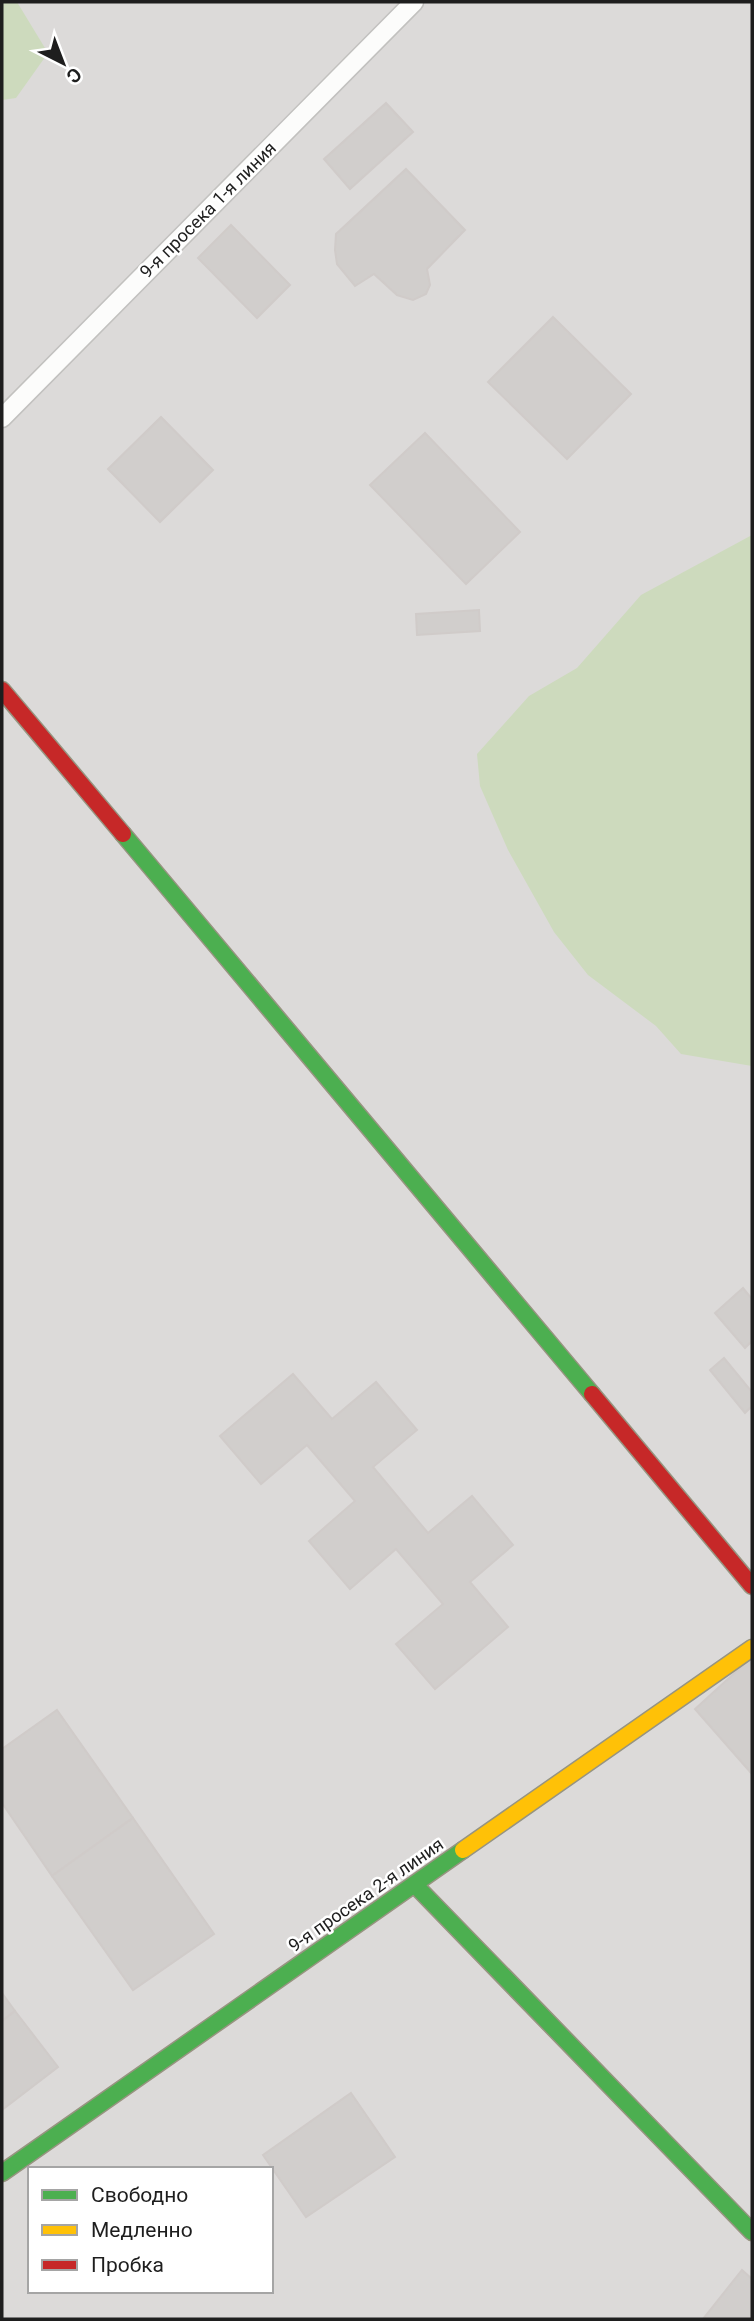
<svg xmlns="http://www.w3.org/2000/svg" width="754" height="2321" font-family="Roboto,sans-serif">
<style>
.residential{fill:#dcdad9;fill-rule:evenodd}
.forest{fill:#cddabd}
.building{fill:#d1cecc;stroke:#d0cbc9;stroke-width:2}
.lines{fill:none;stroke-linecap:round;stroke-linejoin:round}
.lane-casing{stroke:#c2c1bf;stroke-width:21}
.fast-casing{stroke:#979480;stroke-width:19}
.slow-casing{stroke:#979480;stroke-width:19}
.jam-casing{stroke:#979480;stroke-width:19}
.lane{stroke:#fcfcfb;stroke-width:18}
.fast{stroke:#4caf50;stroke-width:16}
.slow{stroke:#ffc107;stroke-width:16}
.jam{stroke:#c62828;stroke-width:16}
.labels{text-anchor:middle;stroke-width:5;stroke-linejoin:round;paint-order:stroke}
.street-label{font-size:18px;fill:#1e1e1e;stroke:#fff}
</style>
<rect width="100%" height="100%" fill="#edeae7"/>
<path class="residential" d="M2,2H752V2319H2ZM30,2169H271V2291H30Z"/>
<g class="forest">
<polygon points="2,2 17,2 48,53 16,98 2,100"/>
<polygon points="752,535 752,1066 681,1054 656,1026 588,975 554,932 508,850 480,786 477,754 529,696 577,668 641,595"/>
</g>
<g class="building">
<polygon points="386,103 413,132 350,189 324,159"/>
<polygon points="406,169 465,230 427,269 430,285 426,294 413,300 397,295 374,274 355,286 337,264 335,250 336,234"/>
<polygon points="231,225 290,285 257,318 198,258"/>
<polygon points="553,317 631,394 567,459 488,382"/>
<polygon points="161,417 213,470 160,522 108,469"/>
<polygon points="425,433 520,532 466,584 370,485"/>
<polygon points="479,610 480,631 417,635 416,614"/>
<polygon points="743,1288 752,1299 752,1341 745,1348 715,1313"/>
<polygon points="724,1358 752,1392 752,1406 745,1413 710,1370"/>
<polygon points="293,1374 332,1419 376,1382 417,1430 373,1467 428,1533 472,1496 513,1545 470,1582 508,1627 435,1689 396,1644 443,1604 396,1549 350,1589 309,1541 355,1501 307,1445 261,1484 220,1436"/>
<polygon points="752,1657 752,1774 695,1709"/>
<polygon points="57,1710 133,1818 52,1876 2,1803 2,1749"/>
<polygon points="133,1818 214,1934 133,1990 52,1876"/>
<polygon points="2,1993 15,2011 2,2021"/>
<polygon points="15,2011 58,2067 2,2110 2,2021"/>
<polygon points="351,2093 395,2157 306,2217 263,2155"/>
<polygon points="742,2270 752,2279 752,2319 703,2319"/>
</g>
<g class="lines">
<g class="lane-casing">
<polyline id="lane" points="2,418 414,2"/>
</g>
<g class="fast-casing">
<g id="fast">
<polyline points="123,834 592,1394"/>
<polyline points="415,1885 752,2232"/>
<polyline points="2,2173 463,1850"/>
</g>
</g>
<g class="slow-casing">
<polyline id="slow" points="463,1850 752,1648"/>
</g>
<g class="jam-casing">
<g id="jam">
<polyline points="2,690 123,834"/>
<polyline points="592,1394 752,1586"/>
</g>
</g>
<use href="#lane" class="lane"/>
<use href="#fast" class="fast"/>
<use href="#slow" class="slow"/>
<use href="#jam" class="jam"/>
</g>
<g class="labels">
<g class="street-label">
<text transform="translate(208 210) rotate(-45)" y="6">9-я просека 1-я линия</text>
<text transform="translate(366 1895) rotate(-35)" y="6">9-я просека 2-я линия</text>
</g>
</g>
<rect width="754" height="2321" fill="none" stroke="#1e1e1e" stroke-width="7"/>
<rect x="28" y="2167" width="245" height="126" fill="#ffffff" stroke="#a5a5a5" stroke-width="2"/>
<rect x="42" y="2190" width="35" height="10" fill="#4caf50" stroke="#a5a5a5" stroke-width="2"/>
<text x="91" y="2202" font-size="21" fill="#1e1e1e">Свободно</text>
<rect x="42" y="2225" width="35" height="10" fill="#ffc107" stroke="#a5a5a5" stroke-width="2"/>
<text x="91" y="2237" font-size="21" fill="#1e1e1e">Медленно</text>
<rect x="42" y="2260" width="35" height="10" fill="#c62828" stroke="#a5a5a5" stroke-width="2"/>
<text x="91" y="2272" font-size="21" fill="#1e1e1e">Пробка</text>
<g transform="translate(63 63) rotate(138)" stroke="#ffffff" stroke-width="5" paint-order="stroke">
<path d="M0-5L12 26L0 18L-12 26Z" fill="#1e1e1e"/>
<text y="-10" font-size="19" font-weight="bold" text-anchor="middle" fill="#1e1e1e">С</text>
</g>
</svg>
